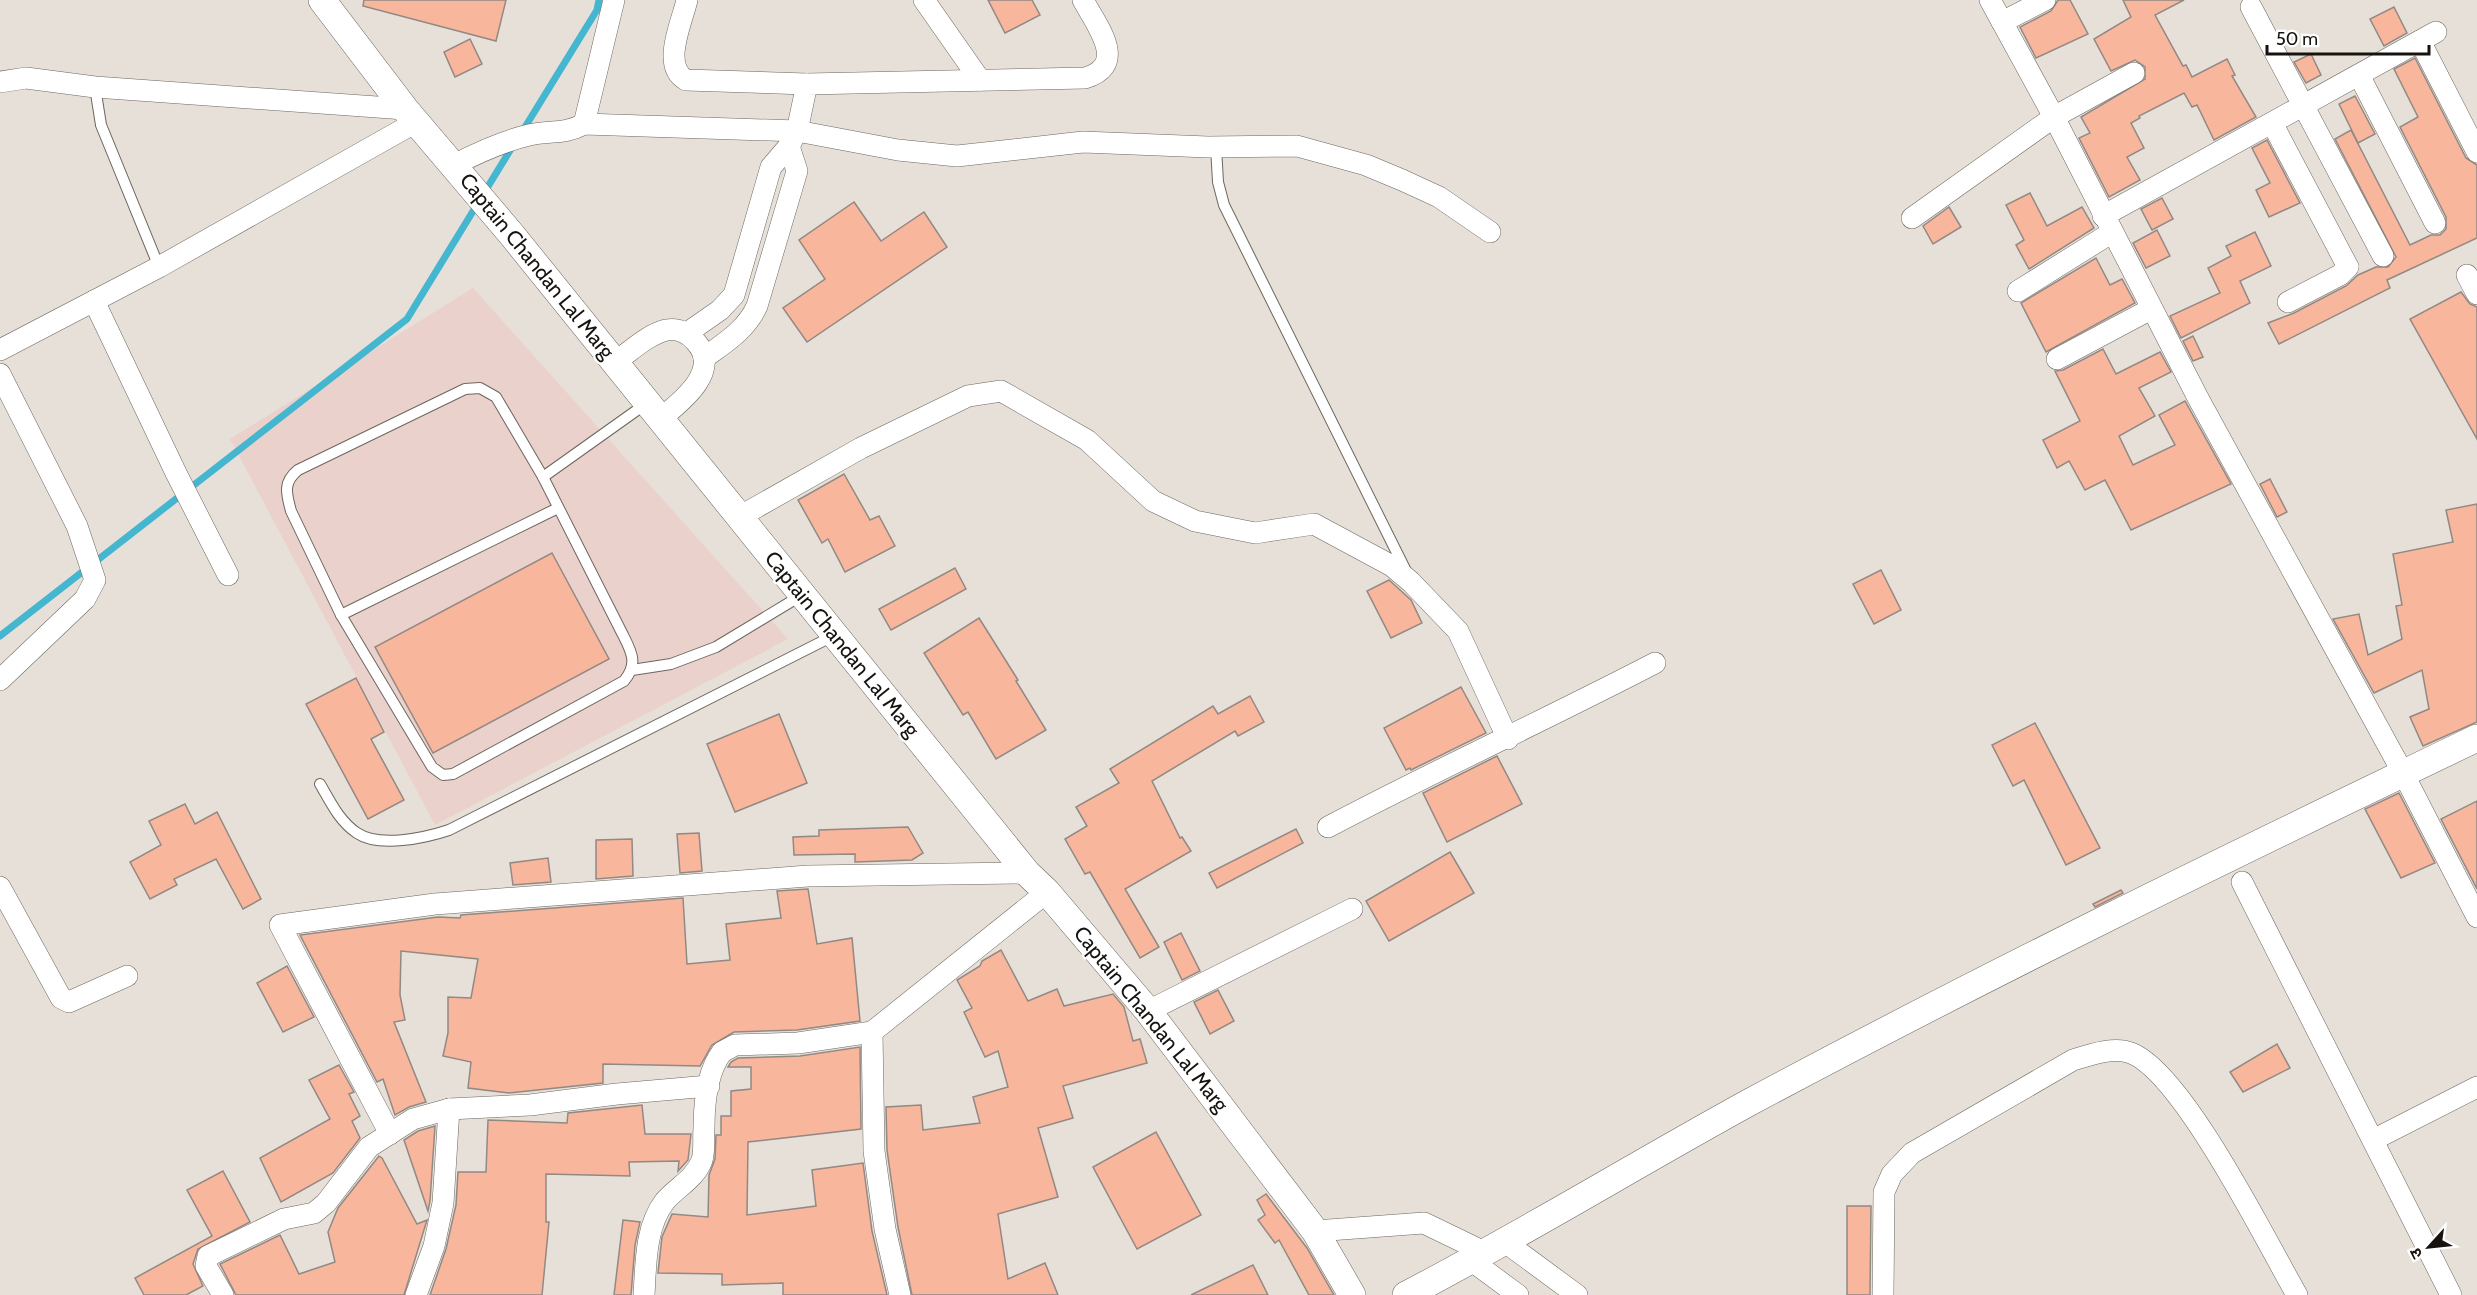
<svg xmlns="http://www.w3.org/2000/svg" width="2477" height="1295" font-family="Cabin,'Noto Sans Devanagari',sans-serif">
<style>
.commercial{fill:#ebd1cb}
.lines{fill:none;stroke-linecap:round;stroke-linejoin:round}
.stream{stroke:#45b6d0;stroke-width:7}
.building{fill:#f8b79c;stroke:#928884;stroke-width:1.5}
.service-casing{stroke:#6c665f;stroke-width:12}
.minor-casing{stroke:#6c665f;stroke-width:22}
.tertiary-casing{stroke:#6c665f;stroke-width:28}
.service{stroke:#fff;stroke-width:10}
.minor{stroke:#fff;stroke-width:21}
.tertiary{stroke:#fff;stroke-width:27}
.labels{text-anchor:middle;stroke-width:4.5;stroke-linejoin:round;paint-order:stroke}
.street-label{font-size:21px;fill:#15120f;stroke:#fff}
</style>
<rect width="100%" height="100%" fill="#e7e0d8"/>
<polygon class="commercial" points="473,288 788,639 435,825 230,439"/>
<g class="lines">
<g class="stream">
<polyline points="522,132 597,10 599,0"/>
<polyline points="484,193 514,144"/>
<polyline points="0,636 407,319 478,203"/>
</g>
</g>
<g class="building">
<polygon points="364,0 506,0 496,41 363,6"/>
<polygon points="988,0 1032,0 1040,15 1005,33"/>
<polygon points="2058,0 2070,0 2088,34 2036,58 2020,27 2051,11"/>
<polygon points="2123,0 2184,0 2155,15 2183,66 2186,65 2192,77 2227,59 2235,75 2232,76 2256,117 2214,140 2197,105 2192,107 2184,93 2139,116 2140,118 2131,123 2144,148 2127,157 2140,180 2109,197 2079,138 2090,133 2081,117 2145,79 2145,67 2135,60 2111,71 2094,39 2131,17"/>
<polygon points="2394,7 2407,33 2384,46 2370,19"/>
<polygon points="470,39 482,64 455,77 444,52"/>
<polygon points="2311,54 2321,75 2306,83 2294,62"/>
<polygon points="2415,58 2466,158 2477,165 2477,238 2387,280 2390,288 2279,344 2268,323 2294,313 2346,286 2358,275 2376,267 2388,267 2396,257 2335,139 2351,130 2410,245 2431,235 2440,235 2446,229 2446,217 2400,127 2418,117 2394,69"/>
<polygon points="2355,96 2375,134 2358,143 2339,104"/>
<polygon points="2267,140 2300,203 2269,217 2256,190 2270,183 2252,148"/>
<polygon points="2030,193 2047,226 2082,207 2094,228 2029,269 2016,245 2024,240 2006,205"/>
<polygon points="2162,198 2173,219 2152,230 2141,209"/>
<polygon points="854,202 881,241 924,212 947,247 807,342 783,308 825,279 799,240"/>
<polygon points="1949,207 1961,227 1933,244 1923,226"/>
<polygon points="2157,230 2170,256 2146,268 2133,243"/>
<polygon points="2255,232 2271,266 2240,281 2250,303 2181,338 2170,316 2220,293 2208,268 2231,256 2226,246"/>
<polygon points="2096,258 2110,285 2122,279 2135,303 2046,352 2021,303"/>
<polygon points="2461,292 2470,304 2477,307 2477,439 2410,319"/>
<polygon points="2193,336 2203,357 2193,361 2183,341"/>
<polygon points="2103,349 2116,374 2160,352 2171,372 2139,388 2155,416 2119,436 2133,465 2175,445 2159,415 2185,401 2231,484 2131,530 2105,480 2085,490 2069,461 2057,468 2043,440 2080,421 2055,371 2063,370"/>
<polygon points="844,474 870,520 879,516 895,546 845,572 828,539 822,543 798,500"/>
<polygon points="2270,479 2287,512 2277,517 2260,484"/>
<polygon points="2477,504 2477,722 2423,746 2410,717 2429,709 2422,670 2374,693 2333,619 2359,614 2368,655 2402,639 2396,606 2402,605 2393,554 2453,542 2446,510"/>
<polygon points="552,553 609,659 433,753 375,647"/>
<polygon points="955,568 966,589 891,630 879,609"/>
<polygon points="1881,570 1901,610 1874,624 1853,584"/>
<polygon points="1389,580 1411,600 1422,623 1391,638 1367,591"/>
<polygon points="979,618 1018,680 1016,681 1046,730 996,759 968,712 963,715 924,653"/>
<polygon points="356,678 384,732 371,739 404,800 368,819 306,704"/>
<polygon points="1461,687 1486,733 1411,770 1410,768 1406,770 1384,728"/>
<polygon points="1250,696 1264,722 1238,736 1235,731 1152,781 1180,838 1182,837 1191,851 1125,889 1159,947 1140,958 1090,872 1085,874 1065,839 1087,826 1076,807 1119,783 1110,769 1213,706 1218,714"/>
<polygon points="779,714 807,783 735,812 707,744"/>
<polygon points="2035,723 2100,848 2066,865 2024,780 2013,786 1992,745"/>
<polygon points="1497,756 1522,804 1447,842 1423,793"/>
<polygon points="2399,793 2435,863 2401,878 2365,809"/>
<polygon points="2477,801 2477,889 2441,819"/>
<polygon points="185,804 195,824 217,812 261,899 243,909 216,859 174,879 177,885 150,899 130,862 161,845 149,821"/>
<polygon points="908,827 923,853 912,860 855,862 855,854 794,855 793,837 819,836 819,830"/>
<polygon points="1296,829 1303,843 1217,888 1209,873"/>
<polygon points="699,833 702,871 680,873 677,834"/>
<polygon points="632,839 633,876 596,879 596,840"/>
<polygon points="1450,852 1474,893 1389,941 1366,901"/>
<polygon points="548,858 551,882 513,885 510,863"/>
<polygon points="808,889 817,944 852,938 860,1021 797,1030 734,1032 712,1045 700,1066 603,1064 603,1083 509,1093 468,1088 471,1062 443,1056 448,1033 448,997 471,998 478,959 401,951 400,995 405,1020 394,1022 426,1102 409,1107 395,1115 383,1079 377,1082 300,935 438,917 460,918 461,915 683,898 687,964 730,960 726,924 781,918 777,891"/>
<polygon points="2121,890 2123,893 2095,907 2093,904"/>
<polygon points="1181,933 1200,971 1182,980 1164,942"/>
<polygon points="1001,950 1028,1001 1057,989 1064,1006 1113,994 1124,1007 1133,1041 1140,1039 1147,1063 1063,1086 1073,1118 1038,1128 1058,1197 998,1214 1008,1279 1045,1263 1058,1295 912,1295 898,1227 887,1150 886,1107 921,1105 923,1130 980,1123 973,1097 1008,1087 998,1051 985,1057 964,1012 972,1008 957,980 980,966 982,961"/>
<polygon points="287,966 314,1017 283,1032 257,983"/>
<polygon points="1218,990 1234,1021 1210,1034 1194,1002"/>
<polygon points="2277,1044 2290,1068 2243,1092 2230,1072"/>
<polygon points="860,1047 861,1129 748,1142 747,1215 816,1206 812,1170 863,1163 872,1231 887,1295 783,1295 783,1283 722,1285 722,1274 658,1273 662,1237 672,1214 708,1217 709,1175 715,1159 716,1135 721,1135 721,1116 731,1116 731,1091 751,1089 751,1067 728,1067 731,1062 738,1058 800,1056"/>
<polygon points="339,1065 354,1092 349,1094 360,1116 352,1121 360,1138 333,1173 281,1202 260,1158 330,1119 309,1080"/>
<polygon points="642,1105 645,1134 691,1134 688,1160 678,1171 679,1161 629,1162 630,1176 546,1174 546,1222 549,1222 542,1295 430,1295 446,1249 456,1205 458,1172 486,1172 488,1120 567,1123 568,1113"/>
<polygon points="435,1126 430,1201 428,1211 404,1140 418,1131"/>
<polygon points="1156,1132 1201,1215 1137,1249 1093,1167"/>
<polygon points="379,1156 382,1158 417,1224 427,1220 404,1295 236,1295 220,1264 280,1235 299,1274 335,1262 328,1232 338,1208"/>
<polygon points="223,1171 250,1222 198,1249 193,1264 203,1286 186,1295 144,1295 135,1278 212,1236 187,1190"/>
<polygon points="1266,1194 1307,1248 1334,1295 1309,1295 1279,1240 1275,1243 1258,1220 1265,1215 1257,1200"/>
<polygon points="1847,1206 1871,1206 1870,1295 1847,1295"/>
<polygon points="623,1220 640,1222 635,1245 631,1295 614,1295"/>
<polygon points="1253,1265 1268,1295 1191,1295"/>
</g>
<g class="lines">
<g class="service-casing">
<g id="service">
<polyline points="95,87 101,125 159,267"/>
<polyline points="1216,147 1218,182 1224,205 1407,573"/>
<path d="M480,388L496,397L543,477L622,633C631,651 639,663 624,681L453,774L443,775L432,767L341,615L291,511C286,493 283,482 298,470L465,389Z"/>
<polyline points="543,477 647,403"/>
<polyline points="341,615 558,508"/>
<polyline points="632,670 671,664 716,647 802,595"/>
<path d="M320,784C330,801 339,821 357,833C379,848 425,838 449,830L835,635"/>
</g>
</g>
<g class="minor-casing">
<g id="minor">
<path d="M687,0C682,22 661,66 686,80L807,84"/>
<polyline points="924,0 980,80"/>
<polyline points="1990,0 2054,117 2198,398 2403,773 2477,917"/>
<polyline points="2251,7 2383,256"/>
<polyline points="2002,22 2045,0"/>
<polyline points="2420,41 2477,152"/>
<polyline points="2359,75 2435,223"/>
<polyline points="0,82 26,78 95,87 405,109"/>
<polyline points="2272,123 2348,267 2340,275 2288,302"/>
<polyline points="584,124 614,0"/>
<path d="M454,165C477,153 504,141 529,135C550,130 564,135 584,124L797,131L898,150L957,156L1083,142L1208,147L1297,146L1366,165L1402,180L1439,197L1490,232"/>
<polyline points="2103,216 2436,32"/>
<polyline points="1912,218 2054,117 2134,73"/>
<polyline points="2467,275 2477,294"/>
<polyline points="2018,291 2111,233"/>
<polyline points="94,301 176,473 228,575"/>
<path d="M687,333L720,310L734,295L771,167L789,146L797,131L807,84L1085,78C1129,65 1097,26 1083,0"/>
<polyline points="0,350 159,267 416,122"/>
<path d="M704,358C726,342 746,330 757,306L797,171L789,146"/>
<polyline points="2057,359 2151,309"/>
<path d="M615,362C631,351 647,335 666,330C678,328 687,332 695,341C723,370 681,402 660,419"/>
<polyline points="0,374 77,526 95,580 85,599 0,680"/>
<polyline points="739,517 861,448 968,396 1001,391 1087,440 1153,501 1195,521 1255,533 1314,524 1392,566 1411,582 1458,631 1508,739"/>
<path d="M1328,827C1436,770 1547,719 1655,663"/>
<polyline points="2242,882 2451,1295"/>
<polyline points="0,887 61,998 69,1002 127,976"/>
<polyline points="1148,1011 1352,909"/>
<polyline points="872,1032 874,1151 885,1229 900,1295"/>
<polyline points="390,1134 280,925 435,904 808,876 1027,873"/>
<polyline points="2373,1140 2477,1087"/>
<polyline points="1315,1231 1424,1223 1486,1253"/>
<polyline points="1505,1242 1577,1295"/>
<polyline points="1472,1261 1518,1295"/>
<polyline points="223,1295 206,1266 208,1256 284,1219 314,1213 326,1203 369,1147 413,1119 449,1109 530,1105 617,1094 709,1086"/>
<polyline points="416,1295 434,1246 443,1203 449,1109"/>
<path d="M644,1295C646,1264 645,1227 665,1201C677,1187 695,1179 702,1160C705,1150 703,1138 704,1128C704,1104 707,1072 722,1052L735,1045L798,1043L872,1032L1047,892"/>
<path d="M1883,1295L1884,1192L1892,1174L1912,1153L2073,1060C2089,1055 2114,1046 2131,1053C2183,1073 2267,1243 2297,1295"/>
</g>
</g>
<g class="tertiary-casing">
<g id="tertiary">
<polyline points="322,0 405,109 512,235 1027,873 1047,892 1148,1011 1315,1231 1352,1295"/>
<path d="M1406,1295C1523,1234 1635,1165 1750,1102C1989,974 2233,855 2477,738"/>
</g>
</g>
<use href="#service" class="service"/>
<use href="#minor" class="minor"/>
<use href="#tertiary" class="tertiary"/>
</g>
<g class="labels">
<g class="street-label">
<text transform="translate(537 266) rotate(51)" y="7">Captain Chandan Lal Marg</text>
<text transform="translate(842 644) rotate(51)" y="7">Captain Chandan Lal Marg</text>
<text transform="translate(1151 1019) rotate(51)" y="7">Captain Chandan Lal Marg</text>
</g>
</g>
<g transform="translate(2429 1247) rotate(243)" stroke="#ffffff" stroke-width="4.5" paint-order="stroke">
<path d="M0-4.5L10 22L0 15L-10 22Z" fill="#15120f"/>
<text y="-9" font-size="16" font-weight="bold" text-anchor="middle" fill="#15120f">उ</text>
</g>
<path d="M2267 45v9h162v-9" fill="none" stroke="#15120f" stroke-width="3"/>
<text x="2276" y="45" font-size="18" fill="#15120f" stroke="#ffffff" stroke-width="4.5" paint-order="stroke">50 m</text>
</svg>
